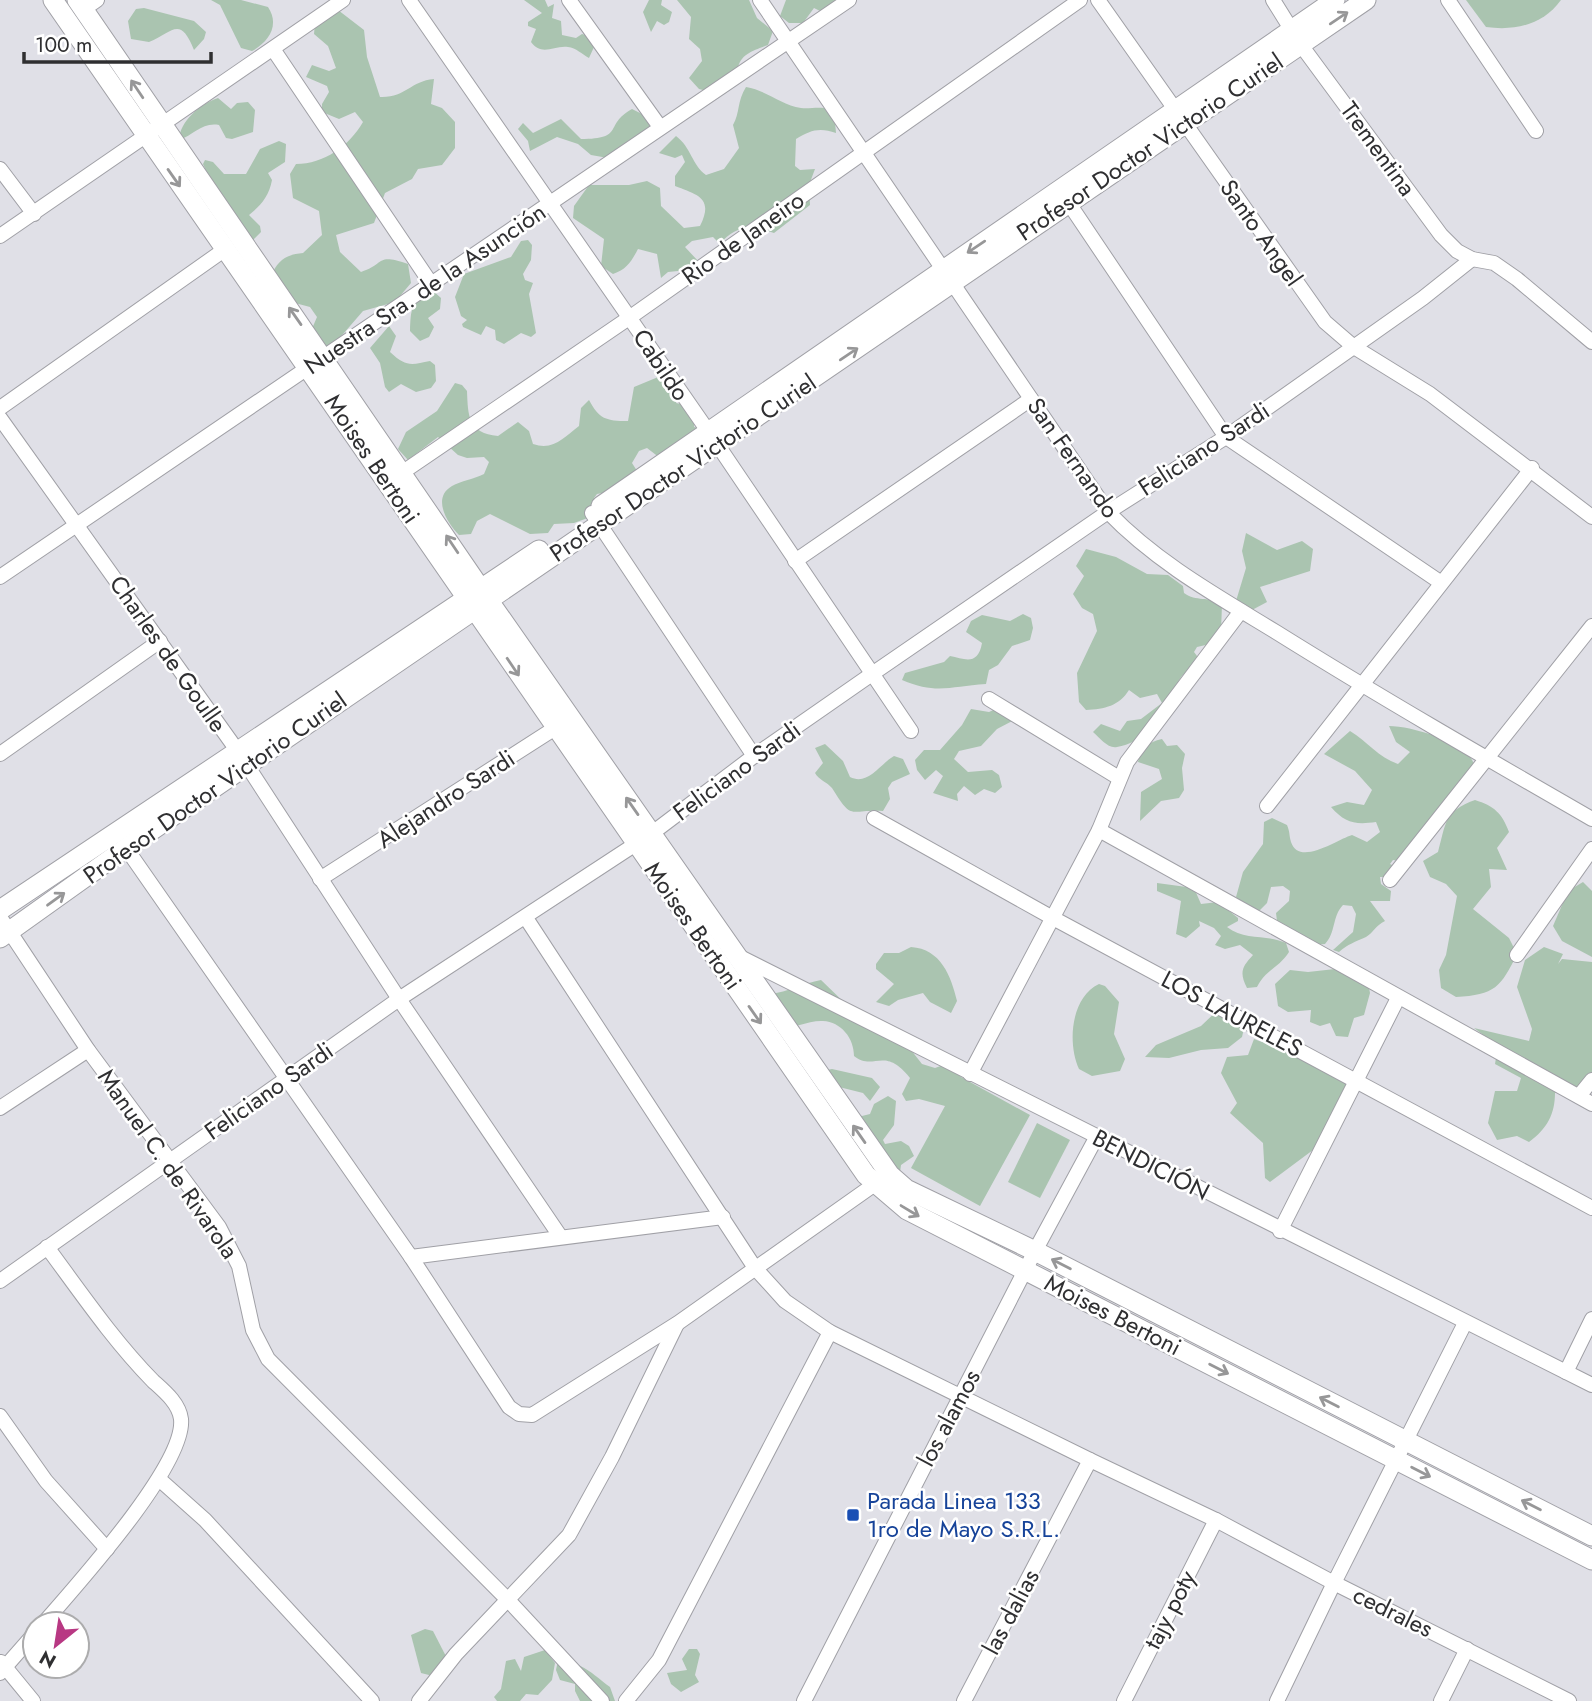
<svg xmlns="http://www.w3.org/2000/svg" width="1592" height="1701" font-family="Jost,sans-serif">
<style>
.green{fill:#aac4b0}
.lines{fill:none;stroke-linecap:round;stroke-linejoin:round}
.street-casing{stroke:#a0a0a6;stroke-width:16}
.secondary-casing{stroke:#a0a0a6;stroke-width:21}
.street{stroke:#fff;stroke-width:14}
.secondary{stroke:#fff;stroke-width:19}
.oneway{stroke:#979798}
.transit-dot{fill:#1a4fb4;stroke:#fff;stroke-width:2.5}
.labels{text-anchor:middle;stroke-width:5;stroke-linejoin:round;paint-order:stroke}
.street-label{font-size:24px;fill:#2f2f31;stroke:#fff}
.transit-label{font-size:24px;fill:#164399;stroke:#fff;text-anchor:start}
</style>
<rect width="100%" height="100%" fill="#e0e0e7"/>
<g class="green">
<path d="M211,0H241L268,7C280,25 269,42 252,51L241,48L220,5Z"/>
<path d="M524,0H545L548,7L554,4L552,18L561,21L562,35L576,38L582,34L592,37L594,47L589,58C582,54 576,48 568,47C554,45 542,57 531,42L536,29L528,26V22L542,13Z"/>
<polygon points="649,0 662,0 661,5 672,12 669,22 664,25 657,21 651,32 643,12"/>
<path d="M677,0H749L757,18L773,31L768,45C757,49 739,54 738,69C737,74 739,79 737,85L723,95L699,89L689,78L702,61L700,49L689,39L691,17Z"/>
<polygon points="786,0 857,0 820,11 814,8 803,23 789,23 780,16"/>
<path d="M1466,0H1561C1543,25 1515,31 1486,27Z"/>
<path d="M144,8L194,21L206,32L204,39L194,50C180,15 173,32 149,42L131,39L128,21L136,9Z"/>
<path d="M338,10L364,30L367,57L380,97C406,98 410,81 434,79L431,104L442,108L455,122V148L442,165L418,169L412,179L385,193L374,223L336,235L340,252L361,272C386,264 375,253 408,264L411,283L395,302L363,311L331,348H323L308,338L317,317L310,307L295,303L273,272C279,259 289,254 303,253L322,235L319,211L293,198L290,174L296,164C324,164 349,146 363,122L355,112L339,119L322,112V104L329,92L327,86L306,77L312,65L329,71L336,68L328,46L314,34L315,23Z"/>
<path d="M746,87C766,90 781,105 801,108C808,109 816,107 824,108L835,122L836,133C820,127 810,130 796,139L795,166L800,170L815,169L809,185L810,205L774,233C752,225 735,225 720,244L713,237L692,241L685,247L699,262L698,269L668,272L661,278L657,254L638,249C631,262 627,269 613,274L601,266L604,239L573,218L574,206L589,185H629L647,181L660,188L661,206L684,228L700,226C714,198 698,195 675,186V176L685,162L682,155L675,158L659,153L676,136C691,147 692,165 706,175L724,169L739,148L733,125C740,113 737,101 746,87Z"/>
<path d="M218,98L231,109L237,103L248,102L255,110L253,132L232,139L226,138L219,125C202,122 194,135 179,140C180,121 200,104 218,98Z"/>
<path d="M632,109L644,115L651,128L628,141L625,161L591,155L578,144L557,137L530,151L528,141L518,129L523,123L533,133L561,119L581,139C626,139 603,125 632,109Z"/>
<path d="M279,141L286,144L285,162L268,173L272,180C269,197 260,206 249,215L260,226L261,232L254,239L246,259L203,164L205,160L213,162L224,174H246L260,149Z"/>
<polygon points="521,241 528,240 532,245 531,260 523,274 525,280 533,283 529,294 536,333 531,337 521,333 504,344 496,340 495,330 486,326 481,335 463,327 462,324 467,320 461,316 455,297 464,274 511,257"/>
<path d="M432,290L441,298L440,309L428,318L434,327L429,337L420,341L410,331C411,305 411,306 432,290Z"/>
<path d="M389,326L396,336L390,352C406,367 411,365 430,361L435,365L436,381L431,388L416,392L401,384L389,392L385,387L380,363L370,348Z"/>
<path d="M663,375L682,379L676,403L685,405L695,419L694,427L702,429L660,458L647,448L639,451L632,463L646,485L597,494L594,498L596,515L574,523L554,524L548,533L530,534L490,514L477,521L471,534L459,535C448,524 431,498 452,486C461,481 474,479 484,474L489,462L484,457L467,458L458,455L438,437L408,460L398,449L406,432L437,411L455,383L462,385L467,391C468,416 468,433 498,436L518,422L529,431L533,444C554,451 564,437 579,426L581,408L589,400C599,419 606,421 628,421L634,387Z"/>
<polygon points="1246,533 1277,550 1302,541 1313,549 1310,571 1260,587 1267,602 1252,610 1236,601 1246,568 1242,551"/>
<path d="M1086,549L1116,557L1147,574L1168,575L1183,586L1184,593C1196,602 1209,596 1222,604L1221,632L1210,644L1197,647L1194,652L1200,660C1181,677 1174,677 1177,704C1160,721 1142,743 1117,747C1108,749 1100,738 1093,732L1101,724L1120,731L1127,721L1141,719L1162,703L1157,694L1140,698L1129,690C1119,706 1105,709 1086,710L1079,702L1077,673L1097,631L1093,614L1082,608L1073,594L1084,576L1076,566Z"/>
<path d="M1023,614L1031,618L1033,628L1030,640L1012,646L998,665L989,670L986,684C951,686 937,695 902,680L905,673L944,662L950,656C965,659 978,666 982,643L966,632L971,621L982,615L1010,621Z"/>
<polygon points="1000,707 1018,718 997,729 981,746 959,751 954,759 968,772 992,770 999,775 1002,787 995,793 984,789 975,795 964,786 957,794 958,801 933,793 943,776 936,770 925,780 917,770 915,760 924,750 940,750 962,725 971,709 989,712"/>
<path d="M1389,726C1411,726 1467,742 1474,764L1411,863L1393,860L1390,864L1394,866L1387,877H1380L1381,884L1391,891L1390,901H1370L1385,921C1376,925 1373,933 1366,937C1355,942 1348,944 1339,952L1333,950L1353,932L1356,914L1352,906L1343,905C1332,916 1336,933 1325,944L1313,945L1277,921L1276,913L1289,901L1290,891L1283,886L1271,887L1267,903L1255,915L1236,897L1243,872L1263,844L1264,822L1272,818L1287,825C1290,832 1289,835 1291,842C1299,867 1338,839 1352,835L1367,842L1380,832L1376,822C1355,825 1345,823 1331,807L1347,802L1364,805L1372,790L1355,771L1324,754L1350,731C1368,742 1378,757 1398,764L1410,752L1396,742Z"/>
<path d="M1162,739L1167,746L1177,745L1185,754L1182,768L1184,790L1179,798L1161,801L1140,821L1141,792L1162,779L1159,769L1138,762C1141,748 1148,742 1162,739Z"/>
<path d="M825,744L843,761L850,777C868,786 880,764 894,756L903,759L910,774L892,782L888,788L890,799L883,811C849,809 853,822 832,788C827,782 819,780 815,773L823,763L815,748Z"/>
<path d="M1475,800C1494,806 1502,813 1509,832L1497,848L1507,870L1489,869L1491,887L1473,909L1509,938L1517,954C1501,987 1495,995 1456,997L1441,988L1439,970L1446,955L1457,896L1446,884L1430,877L1423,861L1438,852C1446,823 1444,811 1475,800Z"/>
<polygon points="1583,882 1592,891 1592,957 1562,941 1553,926 1568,891"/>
<path d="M1157,883L1194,888L1201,904L1218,902L1238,918V921L1227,927C1245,941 1266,934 1286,943L1289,952C1279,968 1266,969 1257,987L1247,988C1239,972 1242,967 1253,955L1240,945L1225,949L1215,945L1221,936L1214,928L1199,921L1200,926L1186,938L1176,934L1181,901L1157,891Z"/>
<path d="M911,947C941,949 951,976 957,1001L951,1013L930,1002L923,993L898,1000L889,1006L876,1002L894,984L876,969V964L884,953H899Z"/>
<path d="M1544,947L1563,954L1558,964L1562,959L1592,962V1076L1584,1086L1555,1093C1555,1114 1547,1129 1529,1142L1517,1136L1497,1140L1488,1123L1495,1091H1517L1521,1078L1495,1064L1498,1046L1474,1028L1529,1041L1532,1029L1517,987L1525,960Z"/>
<polygon points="1335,969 1368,983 1370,993 1364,1015 1354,1018 1348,1037 1336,1036 1330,1023 1320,1026 1310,1022 1311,1010 1288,1012 1278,1006 1275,984 1290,970 1308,972"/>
<path d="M821,980L851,1009L911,1050L922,1064L935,1068L949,1063L961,1077L1030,1115L980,1206L911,1168L945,1106L919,1099L906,1101L902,1094L910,1078C884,1045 874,1072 854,1056C854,1038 841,1022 823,1021C810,1020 790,1029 777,1031L769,994C789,992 803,983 821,980Z"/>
<path d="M1099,984L1105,986L1119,1002L1114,1034L1125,1059L1120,1071L1092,1076L1079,1069C1067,1043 1071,997 1099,984Z"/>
<polygon points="1221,1007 1244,1028 1242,1037 1228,1048 1201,1050 1169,1058 1145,1057 1156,1045 1201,1026"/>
<polygon points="1254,1039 1270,1045 1277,1042 1350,1078 1317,1147 1270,1182 1265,1178 1263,1143 1230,1113 1237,1103 1221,1073 1227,1057 1248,1055"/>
<polygon points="832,1069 872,1078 880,1087 870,1101 863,1093 839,1087 853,1112 862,1116 870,1114 874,1104 888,1096 896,1101 894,1125 883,1140 885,1144 901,1141 909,1146 914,1156 901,1165 899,1180 822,1071"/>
<polygon points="1037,1123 1070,1140 1040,1198 1008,1182"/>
<polygon points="425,1629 433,1631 453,1670 445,1679 421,1673 411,1635"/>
<polygon points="689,1649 697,1649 700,1654 695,1675 699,1682 681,1692 671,1684 667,1673 687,1670 682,1659"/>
<polygon points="545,1650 555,1663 552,1680 538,1695 526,1694 520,1701 497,1701 494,1697 501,1689 506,1661 515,1659 521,1671 524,1657"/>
<path d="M558,1660C584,1663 591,1673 610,1687L615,1701H580L575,1691V1684L560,1680L556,1670Z"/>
</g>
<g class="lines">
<g class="street-casing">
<g id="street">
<polyline points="409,0 717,444 911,731"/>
<polyline points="569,0 660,127"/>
<path d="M760,0L1108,512C1156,562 1217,596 1276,632C1380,697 1486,758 1592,819"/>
<polyline points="1098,0 1325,322 1354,347 1430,394 1592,517"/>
<polyline points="1273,0 1301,45 1441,235 1457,251 1472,259 1494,263 1517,279 1592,342"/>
<polyline points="1448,0 1536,131"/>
<polyline points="84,9 97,0"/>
<polyline points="273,49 432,285"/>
<polyline points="0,169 34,214"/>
<polyline points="1068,202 1226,437 1440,582"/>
<polyline points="0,236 343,0"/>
<polyline points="0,408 224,250"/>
<polyline points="0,418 239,753 399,999 560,1236"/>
<polyline points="403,472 629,318 1080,0"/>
<polyline points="592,513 754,756"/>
<polyline points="795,561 1031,399"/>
<polyline points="0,577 849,0"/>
<polyline points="989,699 1119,778"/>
<polyline points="0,754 160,641"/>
<polyline points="1267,806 1532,468"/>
<polyline points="874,818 1051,917 1592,1208"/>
<polyline points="1099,830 1592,1104"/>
<polyline points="126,848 411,1257 509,1407 519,1414 532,1415 678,1323 882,1179"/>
<polyline points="320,879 563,723"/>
<polyline points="1390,880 1592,626"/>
<polyline points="0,917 88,1050 219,1227 239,1266 253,1330 268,1359 509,1601 602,1701"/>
<polyline points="526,918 755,1268 785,1301 830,1332 1090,1460"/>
<polyline points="1517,955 1592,849"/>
<polyline points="740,957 1592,1385"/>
<polyline points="970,1074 1099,830 1127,762 1241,611"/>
<polyline points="1579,1096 1592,1080"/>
<polyline points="0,1108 88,1050"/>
<polyline points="1280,1231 1398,998"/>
<polyline points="411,1257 723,1217"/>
<polyline points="0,1281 399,999 651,834 754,756 872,674 1108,512 1226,437 1423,298 1472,259"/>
<polyline points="1566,1372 1592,1319"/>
<polyline points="0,1416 46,1481 107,1549"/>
<polyline points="159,1479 205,1520 372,1701"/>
<path d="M43,1624C74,1588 186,1465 181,1419C179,1403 164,1391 153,1381C113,1340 81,1293 47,1247"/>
<polyline points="1,1662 33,1701"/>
<polyline points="0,1673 35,1633"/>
<polyline points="419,1701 456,1654 569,1535 612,1457 677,1324"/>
<polyline points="626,1701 659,1660 830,1332"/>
<polyline points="804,1701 1035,1251 1096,1138"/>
<polyline points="964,1701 1090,1460 1216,1520 1334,1583 1465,1323"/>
<polyline points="1124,1701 1216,1520"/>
<polyline points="1277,1701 1334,1583 1569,1701"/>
<polyline points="1441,1701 1467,1649"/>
</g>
</g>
<g class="secondary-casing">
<g id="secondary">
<polyline points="53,0 866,1175 907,1210 1592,1560"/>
<polyline points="77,0 489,601 890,1175 906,1189 1035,1251 1592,1536"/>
<polyline points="601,506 1335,0"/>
<polyline points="0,910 539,550"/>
<polyline points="0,938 126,848 1366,0"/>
</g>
</g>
<use href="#street" class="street"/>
<use href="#secondary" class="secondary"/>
</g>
<defs><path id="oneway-shaft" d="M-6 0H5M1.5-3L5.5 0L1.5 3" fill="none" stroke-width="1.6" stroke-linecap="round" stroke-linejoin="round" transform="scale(1.75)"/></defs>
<g class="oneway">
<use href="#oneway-shaft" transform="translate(1339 18) rotate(-34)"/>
<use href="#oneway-shaft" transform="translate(137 89) rotate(-124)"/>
<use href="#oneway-shaft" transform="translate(174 178) rotate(55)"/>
<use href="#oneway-shaft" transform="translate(976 247) rotate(146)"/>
<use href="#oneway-shaft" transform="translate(295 316) rotate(-125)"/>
<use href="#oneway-shaft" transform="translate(849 354) rotate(-34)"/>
<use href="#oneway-shaft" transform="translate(452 544) rotate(-124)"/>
<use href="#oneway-shaft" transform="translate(513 667) rotate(56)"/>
<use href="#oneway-shaft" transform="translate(632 806) rotate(-125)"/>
<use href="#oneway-shaft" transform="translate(56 899) rotate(-36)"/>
<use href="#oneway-shaft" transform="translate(755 1015) rotate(55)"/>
<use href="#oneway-shaft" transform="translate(859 1134) rotate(-125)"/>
<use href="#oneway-shaft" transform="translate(910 1211) rotate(31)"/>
<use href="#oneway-shaft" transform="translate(1061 1264) rotate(-153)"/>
<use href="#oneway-shaft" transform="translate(1219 1369) rotate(27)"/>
<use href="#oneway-shaft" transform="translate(1329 1402) rotate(-153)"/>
<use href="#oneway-shaft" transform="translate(1421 1472) rotate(27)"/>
<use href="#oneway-shaft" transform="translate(1531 1505) rotate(-153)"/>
</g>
<rect class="transit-dot" x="846" y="1508" width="14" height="14" rx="3.5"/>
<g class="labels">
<g class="street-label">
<text transform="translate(1150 147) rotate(-34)" y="8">Profesor Doctor Victorio Curiel</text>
<text transform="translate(1378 149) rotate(54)" y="8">Trementina</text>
<text transform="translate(1261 233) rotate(55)" y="8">Santo Angel</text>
<text transform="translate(743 238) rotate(-35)" y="8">Rio de Janeiro</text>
<text transform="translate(425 289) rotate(-34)" y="8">Nuestra Sra. de la Asunción</text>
<text transform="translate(661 365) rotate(56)" y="8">Cabildo</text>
<text transform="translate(1204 449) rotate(-33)" y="8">Feliciano Sardi</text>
<text transform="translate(1073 458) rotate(55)" y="8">San Fernando</text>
<text transform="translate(372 459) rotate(56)" y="8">Moises Bertoni</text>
<text transform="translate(683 468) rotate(-34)" y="8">Profesor Doctor Victorio Curiel</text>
<text transform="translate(168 654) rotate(55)" y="8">Charles de Goulle</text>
<text transform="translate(737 771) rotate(-36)" y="8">Feliciano Sardi</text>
<text transform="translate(215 788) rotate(-35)" y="8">Profesor Doctor Victorio Curiel</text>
<text transform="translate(446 799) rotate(-33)" y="8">Alejandro Sardi</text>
<text transform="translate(693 926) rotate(55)" y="8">Moises Bertoni</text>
<text transform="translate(1232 1014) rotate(28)" y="8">LOS LAURELES</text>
<text transform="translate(269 1091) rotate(-35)" y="8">Feliciano Sardi</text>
<text transform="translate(168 1164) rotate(55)" y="8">Manuel C. de Rivarola</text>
<text transform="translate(1151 1165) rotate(27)" y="8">BENDICIÓN</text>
<text transform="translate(1113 1315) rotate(27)" y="8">Moises Bertoni</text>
<text transform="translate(949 1418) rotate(-62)" y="8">los alamos</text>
<text transform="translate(1170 1610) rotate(-63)" y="8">tajy poty</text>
<text transform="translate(1011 1612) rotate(-62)" y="8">las dalias</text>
<text transform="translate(1393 1612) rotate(26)" y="8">cedrales</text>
</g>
<g class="transit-label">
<text x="867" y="1509">Parada Linea 133<tspan x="867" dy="28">1ro de Mayo S.R.L.</tspan></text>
</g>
</g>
<g transform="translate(56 1645) rotate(210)"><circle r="33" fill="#ffffff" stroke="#acacad" stroke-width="2"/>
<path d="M0-5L12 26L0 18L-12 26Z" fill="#b83883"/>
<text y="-10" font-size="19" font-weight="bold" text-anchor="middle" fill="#2f2f31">N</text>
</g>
<path d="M24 52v10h187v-10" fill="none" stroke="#2f2f31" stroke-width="3.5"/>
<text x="35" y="52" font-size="21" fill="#2f2f31" stroke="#ffffff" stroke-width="5" paint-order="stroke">100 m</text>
</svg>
